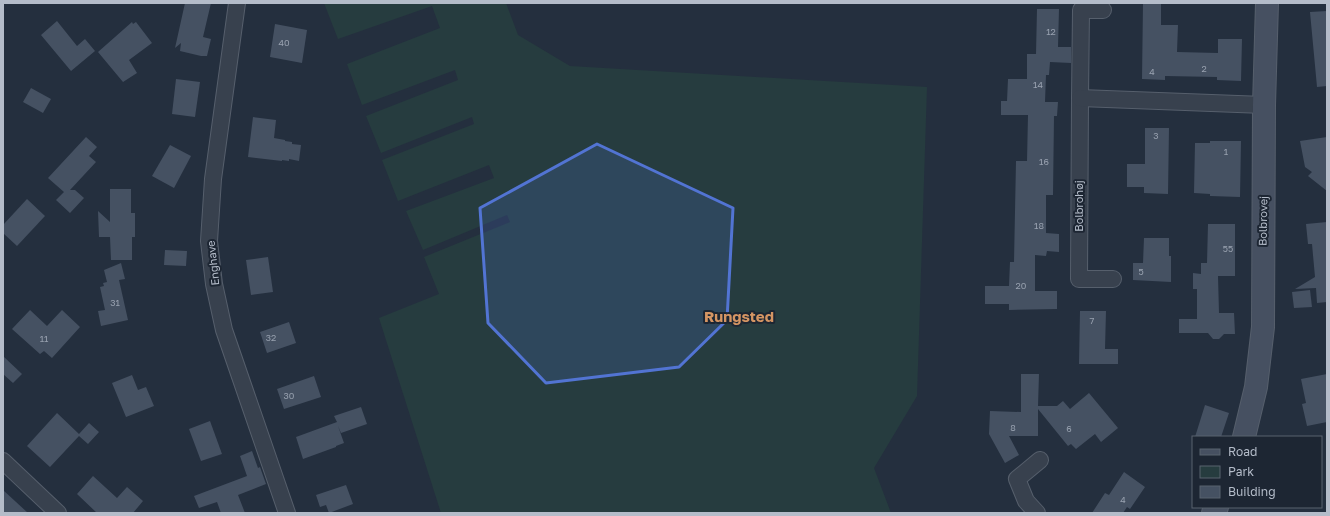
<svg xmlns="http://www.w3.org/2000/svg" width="1330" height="516" font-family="'Golos Text',sans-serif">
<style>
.green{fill:#263c3f}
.building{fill:#455162}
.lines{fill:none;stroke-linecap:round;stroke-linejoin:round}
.street-casing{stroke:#565f6c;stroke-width:18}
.secondary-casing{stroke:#565f6c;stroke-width:24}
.street{stroke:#38414e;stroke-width:16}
.secondary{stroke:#465061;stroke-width:22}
.marked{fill:#5274d3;fill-opacity:0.2;stroke:#5274d3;stroke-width:3;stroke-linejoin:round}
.labels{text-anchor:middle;stroke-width:4;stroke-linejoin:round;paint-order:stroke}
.number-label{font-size:9px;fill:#98a1af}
.street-label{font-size:11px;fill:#b4bcc9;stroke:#1d2633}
.district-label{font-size:15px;font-weight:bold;fill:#d59563;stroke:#1d2633}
</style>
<rect width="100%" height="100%" fill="#242f3e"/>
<polygon class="green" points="324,3 506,3 518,35 570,66 927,87 917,396 874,468 891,513 441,513 379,318 439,294 424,257 510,222 507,215 423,250 406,211 494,178 489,165 398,201 382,160 474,124 472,117 381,153 366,116 458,80 455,70 362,105 347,64 440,28 432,6 338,39"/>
<g class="building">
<polygon points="185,3 211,3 203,37 211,39 207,56 201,56 180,51 181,43 175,48"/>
<polygon points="1143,3 1161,3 1161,25 1178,25 1177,52 1218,53 1218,39 1242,39 1241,81 1217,80 1217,77 1165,76 1165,80 1142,79"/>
<polygon points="1037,9 1059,9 1058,47 1071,47 1071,63 1050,62 1049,75 1046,75 1045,102 1058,102 1057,116 1054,116 1053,195 1046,195 1046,233 1059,234 1059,252 1047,251 1046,256 1035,255 1035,291 1057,291 1057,309 1009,310 1009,304 985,304 985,286 1009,286 1010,262 1014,262 1016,161 1027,161 1028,115 1001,115 1001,101 1007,101 1008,79 1027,79 1027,54 1036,54"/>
<polygon points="1327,11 1327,86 1317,87 1310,12"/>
<polygon points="57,21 77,46 85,39 95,51 71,71 41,35"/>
<polygon points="132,22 133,24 136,22 152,43 129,60 137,73 123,82 98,52"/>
<polygon points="275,24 307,30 302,63 270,57"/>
<polygon points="176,79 200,82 195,117 172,114"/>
<polygon points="31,88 51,99 43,113 23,102"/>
<polygon points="253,117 276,120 274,138 285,140 285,141 292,142 292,144 301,145 299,161 289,159 289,161 282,160 282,161 248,157"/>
<polygon points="1145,128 1169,128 1168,194 1144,193 1144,187 1127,187 1127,164 1145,164"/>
<polygon points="86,137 97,147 89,156 96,162 70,190 75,190 84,198 70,213 56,200 64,192 48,178"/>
<polygon points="1327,137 1327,191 1308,176 1312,172 1305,167 1300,141"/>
<polygon points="1210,141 1241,141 1240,197 1210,196 1210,194 1194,193 1195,143 1210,143"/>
<polygon points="170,145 191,156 174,188 152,176"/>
<polygon points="110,189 131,189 131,213 135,213 135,237 132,237 132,260 111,260 110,237 99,237 98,211 110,222"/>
<polygon points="27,199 45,216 17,246 3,233 3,225"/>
<polygon points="1327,222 1327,302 1317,303 1316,288 1295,289 1315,277 1312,244 1308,244 1306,224"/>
<polygon points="1208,224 1235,224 1235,276 1218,276 1219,313 1234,313 1235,334 1224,334 1219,339 1213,339 1208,333 1179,333 1179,319 1197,319 1197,289 1193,289 1193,273 1201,274 1201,263 1207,263"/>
<polygon points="1144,238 1169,238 1169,256 1171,256 1171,282 1133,280 1133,263 1143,263"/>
<polygon points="165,250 187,251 186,266 164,265"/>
<polygon points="268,257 273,292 251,295 246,260"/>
<polygon points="121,263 125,279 119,280 128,320 101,326 98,311 105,310 100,287 104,286 103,283 107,282 104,270"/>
<polygon points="1310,290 1312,307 1294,308 1292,292"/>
<polygon points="30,310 47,326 62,310 80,327 52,358 44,351 40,354 12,329"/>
<polygon points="1080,311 1106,311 1105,349 1118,349 1118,364 1079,364"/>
<polygon points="289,322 296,343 267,353 260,332"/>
<polygon points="3,356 22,374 13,383 3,374"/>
<polygon points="1021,374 1039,374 1038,406 1057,406 1063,401 1070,409 1089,393 1118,428 1101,442 1095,434 1076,449 1071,444 1068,446 1038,409 1038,436 1009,436 1019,455 1005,463 989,434 990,411 1021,412"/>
<polygon points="1327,374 1327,422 1307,426 1302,404 1306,403 1301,379"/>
<polygon points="132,375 138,390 146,387 154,406 126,417 112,383"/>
<polygon points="314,376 321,397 284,409 277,389"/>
<polygon points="1205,405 1229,413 1221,437 1195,437"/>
<polygon points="361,407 367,424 341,433 338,426 344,443 336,446 336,447 303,459 296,437 337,422 334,416"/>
<polygon points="57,413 79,434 89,423 99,432 88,444 79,436 50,467 27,446"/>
<polygon points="210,421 222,454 201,461 189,429"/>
<polygon points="252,451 258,468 260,467 266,484 238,495 245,513 221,513 217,502 199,508 194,496 247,476 240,456"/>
<polygon points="1124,472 1145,487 1130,509 1127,507 1123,513 1092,513 1105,493 1109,495"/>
<polygon points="93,476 117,498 127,487 143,501 133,513 97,513 77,494"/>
<polygon points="346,485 353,504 329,513 326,505 320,507 316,495"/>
<polygon points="3,490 28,513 3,513"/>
</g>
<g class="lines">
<g class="street-casing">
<g id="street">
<polyline points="237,3 213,179 209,241 214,284 224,330 287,513"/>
<polyline points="1103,10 1081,10 1080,98 1079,279 1113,279"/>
<polyline points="1080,98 1264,105"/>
<polyline points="3,461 58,513"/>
<polyline points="1037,513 1026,501 1017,479 1040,460"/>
</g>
</g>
<g class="secondary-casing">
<g id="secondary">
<polyline points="1244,437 1256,387 1263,327 1264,105 1267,3"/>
<polyline points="1213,513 1217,507"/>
</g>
</g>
<use href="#street" class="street"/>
<use href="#secondary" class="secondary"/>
</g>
<path class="marked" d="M597,144L733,208L727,320L679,367L546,383L488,323L480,208Z"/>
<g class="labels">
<g class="number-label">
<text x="1051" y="35">12</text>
<text x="284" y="46">40</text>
<text x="1204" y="72">2</text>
<text x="1152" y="75">4</text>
<text x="1038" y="88">14</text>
<text x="1156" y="139">3</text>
<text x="1226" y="155">1</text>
<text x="1044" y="165">16</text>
<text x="1039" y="229">18</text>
<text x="1228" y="252">55</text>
<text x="1141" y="275">5</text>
<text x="1021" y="289">20</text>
<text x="115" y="306">31</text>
<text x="1092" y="324">7</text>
<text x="271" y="341">32</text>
<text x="44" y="342">11</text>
<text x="289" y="399">30</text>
<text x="1013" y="431">8</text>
<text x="1069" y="432">6</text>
<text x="1123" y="503">4</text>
</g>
<g class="street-label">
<text transform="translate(1079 206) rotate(-90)" y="4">Bolbrohøj</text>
<text transform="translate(1263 221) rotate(-89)" y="4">Bolbrovej</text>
<text transform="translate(213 263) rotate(-96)" y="4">Enghave</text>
</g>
<g class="district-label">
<text x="739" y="322">Rungsted</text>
</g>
</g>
<rect width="1330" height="516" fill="none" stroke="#b4bcc9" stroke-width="8"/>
<rect x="1192" y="436" width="130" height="72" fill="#1d2633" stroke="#59626f"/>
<rect x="1200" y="449" width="20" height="6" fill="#465061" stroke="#59626f"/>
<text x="1228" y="456" font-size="12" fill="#b4bcc9">Road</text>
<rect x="1200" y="466" width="20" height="12" fill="#263c3f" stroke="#59626f"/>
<text x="1228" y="476" font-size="12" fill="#b4bcc9">Park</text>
<rect x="1200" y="486" width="20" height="12" fill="#455162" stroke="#59626f"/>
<text x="1228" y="496" font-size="12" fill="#b4bcc9">Building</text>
</svg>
